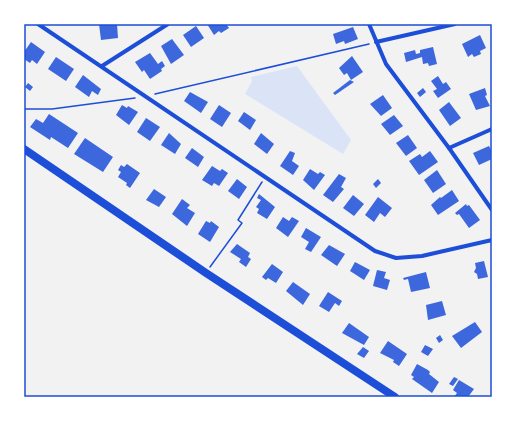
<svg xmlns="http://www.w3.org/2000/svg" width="516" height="421" font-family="'Asap Condensed',sans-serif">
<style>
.green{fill:#dbe4f7}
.building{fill:#3d67dc}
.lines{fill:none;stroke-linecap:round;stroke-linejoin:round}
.path{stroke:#1d4ed8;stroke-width:1.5}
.minor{stroke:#1d4ed8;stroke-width:4}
.secondary{stroke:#1d4ed8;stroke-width:8}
.neatline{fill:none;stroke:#1d4ed8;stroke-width:1.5}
</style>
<rect width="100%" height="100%" fill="#f2f2f2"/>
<polygon class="green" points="297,66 351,140 343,154 245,94 252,81 251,77"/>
<g class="building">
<polygon points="99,24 117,24 118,38 101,40"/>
<polygon points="207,24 226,24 229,28 221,33 219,31 214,35"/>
<polygon points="196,26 204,38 191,47 183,35"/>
<polygon points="353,27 358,39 345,44 344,41 336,44 333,34"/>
<polygon points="480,35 486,48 480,51 481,54 474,57 472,54 468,57 462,44"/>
<polygon points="172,39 184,55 171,64 161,46"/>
<polygon points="31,42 45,52 37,64 32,60 30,63 24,59 24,52"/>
<polygon points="433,47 437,64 429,66 428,63 423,64 422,57 406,62 404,53 415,50 416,54 420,53 420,50"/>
<polygon points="150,53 158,64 162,61 165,66 161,69 162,71 150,79 144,70 142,72 135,62"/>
<polygon points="352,56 363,72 351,80 347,73 344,75 339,68"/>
<polygon points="56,57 74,69 66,81 48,69"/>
<polygon points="83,75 101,89 98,95 92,91 89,97 75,87"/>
<polygon points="438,76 443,84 446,82 451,89 438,98 433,91 437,89 431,81"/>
<polygon points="350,80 354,82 335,95 333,93"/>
<polygon points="28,83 33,87 30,91 25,87"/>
<polygon points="423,88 426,92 420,97 417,93"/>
<polygon points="485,88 487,95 485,96 490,106 476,110 469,94"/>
<polygon points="190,92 208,102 201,113 184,101"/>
<polygon points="383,95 392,108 381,116 370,104"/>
<polygon points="449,102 461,118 450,126 439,110"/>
<polygon points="122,105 127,108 128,106 138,112 129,125 116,115"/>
<polygon points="219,105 231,113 222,127 210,119"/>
<polygon points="244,112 256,120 250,130 238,121"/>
<polygon points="49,114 78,133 68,148 51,137 50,140 30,127 36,119 43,123"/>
<polygon points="394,115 403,126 390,135 381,124"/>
<polygon points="146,118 160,127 150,141 137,132"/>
<polygon points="169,133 181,144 175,154 161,145"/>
<polygon points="261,133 274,144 267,154 254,144"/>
<polygon points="408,135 417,148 406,156 396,143"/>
<polygon points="85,138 113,157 103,172 74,154"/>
<polygon points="489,146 492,152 492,159 479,165 473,153"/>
<polygon points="192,148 204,157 198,167 185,158"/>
<polygon points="290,151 295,153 292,161 299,166 293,175 280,166"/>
<polygon points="430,151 438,162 419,175 409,161 420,154 422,157"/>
<polygon points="127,164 140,173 130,188 126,185 127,183 118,177 121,172 118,170 121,165 124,167"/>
<polygon points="212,166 220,171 222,169 228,173 219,186 214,183 212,186 202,180"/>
<polygon points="310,169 318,174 320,172 325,175 314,190 303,180"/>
<polygon points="437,170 446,184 433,193 424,180"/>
<polygon points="339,174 346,178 341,187 344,189 333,202 323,195"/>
<polygon points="237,179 247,187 239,199 228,191"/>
<polygon points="378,179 381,183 376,188 373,184"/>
<polygon points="154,189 166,197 159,207 146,200"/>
<polygon points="452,190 459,201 438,215 431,205 440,197 441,198"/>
<polygon points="259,194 275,207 267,219 257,213 259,209 256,207 261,200 257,198"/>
<polygon points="353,195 364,204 354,216 343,208"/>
<polygon points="378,197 392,208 385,217 380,213 374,222 365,215"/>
<polygon points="182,199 190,205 187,208 195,213 187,226 172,214"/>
<polygon points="466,204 467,206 469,205 480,220 469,228 459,214 457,215 455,213"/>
<polygon points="283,217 289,221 292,217 299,221 288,237 276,228"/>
<polygon points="206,221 210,223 211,221 219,227 210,242 198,234"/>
<polygon points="306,228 321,237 311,252 305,249 309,242 301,237"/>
<polygon points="237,244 250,253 248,257 251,259 246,267 239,262 241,259 230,252"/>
<polygon points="329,245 345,254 337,266 321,255"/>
<polygon points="484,261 488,277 478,279 477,274 474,272 476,268 475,263"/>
<polygon points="355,262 370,270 364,280 350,271"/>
<polygon points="272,264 283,272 276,283 268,278 266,280 262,277"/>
<polygon points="377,270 386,272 384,278 390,280 387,290 373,286"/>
<polygon points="426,272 430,288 411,292 408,279 404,280 403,278"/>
<polygon points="293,282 310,294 303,305 286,291"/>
<polygon points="328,292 342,301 339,306 335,303 329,312 319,306"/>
<polygon points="442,301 446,315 428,320 426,305"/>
<polygon points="475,322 482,332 461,348 452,336"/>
<polygon points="349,323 369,337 364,345 342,333"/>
<polygon points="440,335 443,340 439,343 436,338"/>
<polygon points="388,341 407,354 399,366 393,362 394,360 380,353"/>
<polygon points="425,345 433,349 428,356 421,352"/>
<polygon points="363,347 369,351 364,358 357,354"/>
<polygon points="417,364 428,370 430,372 429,374 439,382 432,393 412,379 414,377 411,375"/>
<polygon points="454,377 458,379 453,386 449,384"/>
<polygon points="459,380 474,389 468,397 454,397 457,393 453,390"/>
</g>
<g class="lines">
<g class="path">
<polyline points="155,94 369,44"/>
<polyline points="24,109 52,109 135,98"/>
<polyline points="210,267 242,223 238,220 262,182"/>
</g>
<g class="minor">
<polyline points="38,24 375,251 396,258 422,256 492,240"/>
<polyline points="369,24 386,64 449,148 492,210"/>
<polyline points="376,42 455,24"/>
<polyline points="102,66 168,24"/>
<polyline points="449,148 492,129"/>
</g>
<polyline class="secondary" points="24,149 206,273 395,397"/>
</g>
<rect width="516" height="421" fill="none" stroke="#ffffff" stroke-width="50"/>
<rect x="25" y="25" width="466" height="371" class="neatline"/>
</svg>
